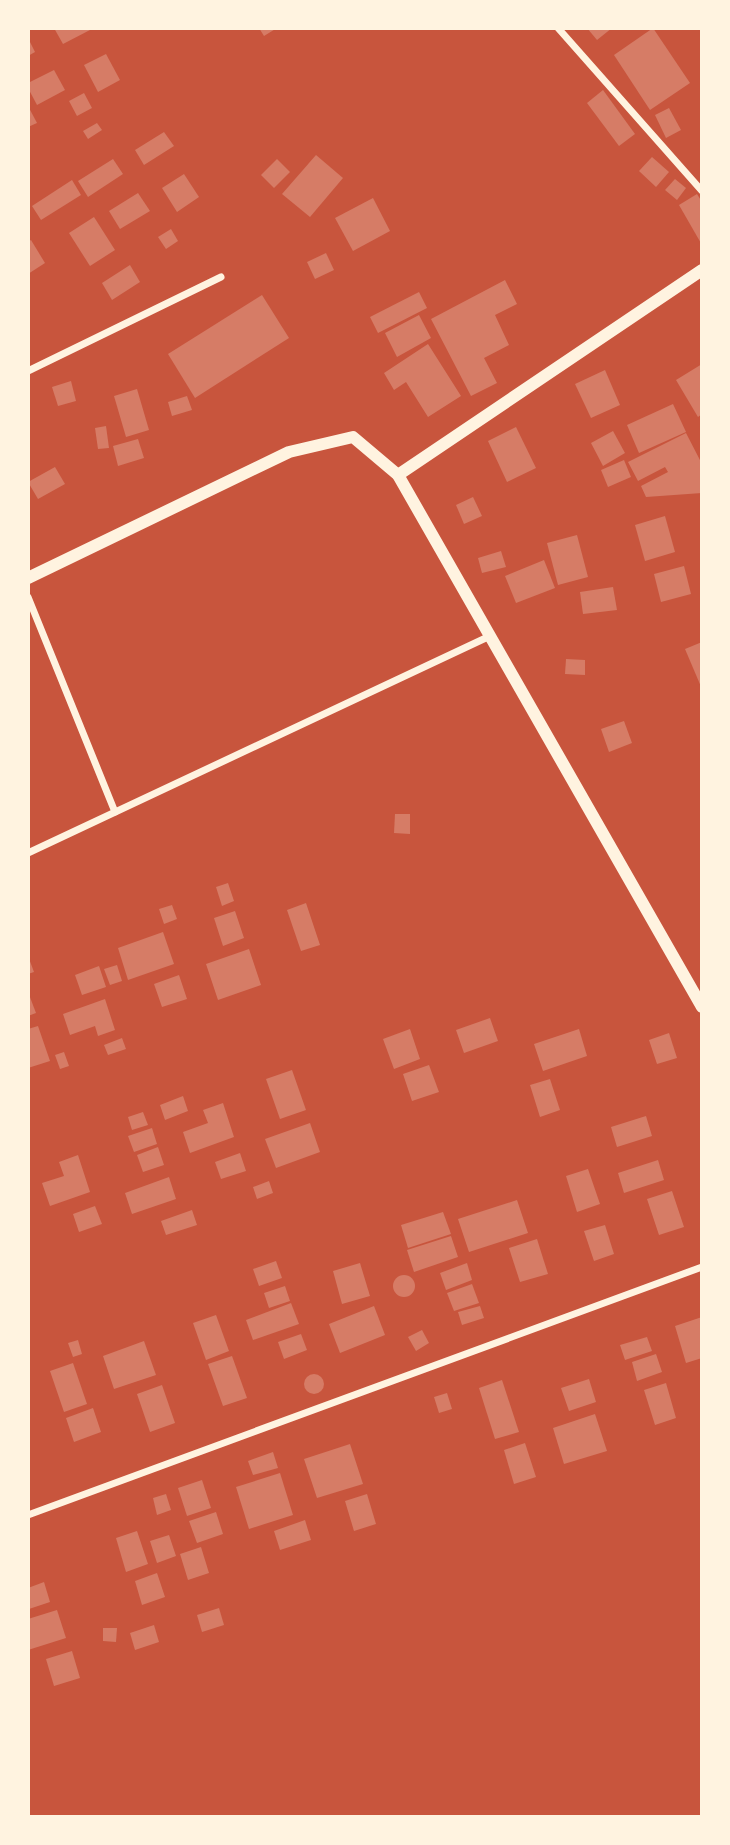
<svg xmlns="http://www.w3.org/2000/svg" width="730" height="1845" font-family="'IBM Plex Sans',sans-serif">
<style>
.building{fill:#d67c66}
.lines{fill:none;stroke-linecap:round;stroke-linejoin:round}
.minor{stroke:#fff3e0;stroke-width:7}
.tertiary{stroke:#fff3e0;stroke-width:12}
</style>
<rect width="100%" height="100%" fill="#c8553d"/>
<g class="building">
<polygon points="54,28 89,28 90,30 63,44"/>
<polygon points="259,28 277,28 264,36"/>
<polygon points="587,28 612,28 597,40"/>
<polygon points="653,28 690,83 650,110 614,55"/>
<polygon points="28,38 35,52 28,56"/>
<polygon points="106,54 120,80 98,92 84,65"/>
<polygon points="54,70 65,90 37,105 28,88 28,83"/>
<polygon points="603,90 635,134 619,146 587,103"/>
<polygon points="84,93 92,108 77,116 69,101"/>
<polygon points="28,106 37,123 28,127"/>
<polygon points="669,108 681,130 666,138 655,115"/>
<polygon points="97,123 102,130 88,139 83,131"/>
<polygon points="164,132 174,146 144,165 135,150"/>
<polygon points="316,155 343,178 310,217 282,194"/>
<polygon points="652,157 669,172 656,187 639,171"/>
<polygon points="113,159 123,174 88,197 78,181"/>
<polygon points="277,159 290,172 274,188 261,175"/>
<polygon points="184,174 199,197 177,212 162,188"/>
<polygon points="675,179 686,188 677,200 665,190"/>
<polygon points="72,180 81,195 41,220 32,206"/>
<polygon points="138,193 150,211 120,229 109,211"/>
<polygon points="697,194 702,202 702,245 679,205"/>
<polygon points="373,198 390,231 353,251 335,218"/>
<polygon points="94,217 115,250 90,266 69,233"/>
<polygon points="171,229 178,241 166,249 158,237"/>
<polygon points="31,240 45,263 28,274 28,242"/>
<polygon points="326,253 334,270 315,279 307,262"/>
<polygon points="130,265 140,282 112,300 102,283"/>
<polygon points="505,280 517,304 495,315 509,345 484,358 497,383 471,396 431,319"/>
<polygon points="419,292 427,308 378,333 370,317"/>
<polygon points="262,295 289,338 195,398 168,354"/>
<polygon points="419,315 431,338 397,357 385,333"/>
<polygon points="428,344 461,396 428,417 406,382 394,390 384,373"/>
<polygon points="702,364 702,414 698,417 676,380"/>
<polygon points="605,370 620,405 591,418 575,384"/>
<polygon points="71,381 76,401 58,406 52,387"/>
<polygon points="137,389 149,430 126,437 114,396"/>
<polygon points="187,396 192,410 172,416 168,402"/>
<polygon points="673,404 686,432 639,453 627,425"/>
<polygon points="106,426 109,448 98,449 95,428"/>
<polygon points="516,427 536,468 507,482 488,441"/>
<polygon points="613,431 625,453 603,466 591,443"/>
<polygon points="686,433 702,464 702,493 646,497 641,486 668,472 665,467 638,481 628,462"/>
<polygon points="138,439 144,458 118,466 113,446"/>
<polygon points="624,460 631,477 608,487 601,470"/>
<polygon points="55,467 65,484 38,499 28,482"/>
<polygon points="473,497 482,516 464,524 456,505"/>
<polygon points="665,516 675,552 645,561 635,525"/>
<polygon points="577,535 588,577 558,585 547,543"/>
<polygon points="501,551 506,567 482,573 478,558"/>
<polygon points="544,560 555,588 516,603 505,576"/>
<polygon points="684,566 691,594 661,602 654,574"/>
<polygon points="613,587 617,610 583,614 580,592"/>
<polygon points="702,642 702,689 685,649"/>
<polygon points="566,659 585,660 585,675 565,674"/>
<polygon points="624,721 632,743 609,752 601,729"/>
<polygon points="395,814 410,814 410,834 394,833"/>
<polygon points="228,883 234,901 222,906 216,887"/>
<polygon points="306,903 320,945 301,951 287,910"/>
<polygon points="172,905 177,919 164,924 159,909"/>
<polygon points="235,911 244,938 223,946 214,918"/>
<polygon points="163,932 174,964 128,980 118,948"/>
<polygon points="249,949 261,985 218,1000 206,964"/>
<polygon points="28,956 34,972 28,974"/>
<polygon points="117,965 122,981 110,985 104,969"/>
<polygon points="99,966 106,987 82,995 75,975"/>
<polygon points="179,975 187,999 162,1007 154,984"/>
<polygon points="28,992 36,1013 28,1016"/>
<polygon points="105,999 115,1030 98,1036 95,1026 70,1035 63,1014"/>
<polygon points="490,1018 498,1041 464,1053 456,1030"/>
<polygon points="38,1026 50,1061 28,1068 28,1029"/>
<polygon points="410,1029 420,1059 394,1069 383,1039"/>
<polygon points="579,1029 587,1056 543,1071 534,1044"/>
<polygon points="669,1033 677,1058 657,1064 649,1040"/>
<polygon points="122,1038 126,1049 108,1055 104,1045"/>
<polygon points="64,1052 69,1066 60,1069 55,1055"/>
<polygon points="429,1065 439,1092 412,1101 403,1074"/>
<polygon points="292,1070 306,1110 280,1119 266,1079"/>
<polygon points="550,1079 560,1110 540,1117 530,1085"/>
<polygon points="183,1096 188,1111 165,1120 160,1105"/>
<polygon points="223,1103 234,1137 190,1153 183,1132 208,1123 203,1110"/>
<polygon points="143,1112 148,1125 132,1130 128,1117"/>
<polygon points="646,1116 652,1136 617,1147 611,1127"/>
<polygon points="310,1123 320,1152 276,1168 265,1139"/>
<polygon points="152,1128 157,1144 134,1152 128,1136"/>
<polygon points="158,1147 164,1165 143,1172 137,1155"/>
<polygon points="240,1153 246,1171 221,1179 215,1162"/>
<polygon points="78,1155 90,1192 50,1206 42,1183 64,1176 59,1162"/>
<polygon points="658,1160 664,1180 624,1193 618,1173"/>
<polygon points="588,1169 600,1204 577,1212 566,1176"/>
<polygon points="169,1177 176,1199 132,1214 125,1193"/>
<polygon points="269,1181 273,1193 257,1199 253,1187"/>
<polygon points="672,1191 684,1227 659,1235 647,1199"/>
<polygon points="517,1200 528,1233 469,1252 458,1219"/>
<polygon points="95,1206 102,1224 79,1232 73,1214"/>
<polygon points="192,1210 197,1225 166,1235 161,1221"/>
<polygon points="443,1212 451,1234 408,1248 401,1225"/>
<polygon points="605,1225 614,1254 594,1261 584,1231"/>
<polygon points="451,1236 458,1257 414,1272 407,1250"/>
<polygon points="537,1239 548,1274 520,1282 509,1248"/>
<polygon points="276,1261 282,1278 259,1286 253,1269"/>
<polygon points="360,1263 370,1296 342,1304 333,1271"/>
<polygon points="467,1263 472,1280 446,1290 440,1273"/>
<circle cx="404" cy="1286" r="11"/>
<polygon points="472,1284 479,1303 454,1311 447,1293"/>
<polygon points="285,1286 290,1301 269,1308 264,1293"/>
<polygon points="291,1303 299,1324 253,1340 246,1320"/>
<polygon points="374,1306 385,1335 340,1353 329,1324"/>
<polygon points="480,1306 484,1318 462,1325 458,1312"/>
<polygon points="216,1315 229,1351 206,1360 193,1323"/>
<polygon points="702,1317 702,1358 686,1363 675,1326"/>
<polygon points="422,1330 429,1343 416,1351 408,1337"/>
<polygon points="301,1334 307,1350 284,1359 278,1342"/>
<polygon points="647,1337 652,1351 625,1360 620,1345"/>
<polygon points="78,1340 82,1354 73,1357 68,1343"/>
<polygon points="144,1341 156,1375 114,1389 103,1356"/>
<polygon points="656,1354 662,1372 637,1381 632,1362"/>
<polygon points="232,1356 247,1398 223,1406 208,1364"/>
<polygon points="73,1363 87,1404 64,1412 50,1371"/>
<circle cx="314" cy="1384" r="10"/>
<polygon points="589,1379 596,1402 569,1411 561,1388"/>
<polygon points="502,1380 519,1432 495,1439 479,1388"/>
<polygon points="666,1383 676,1418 655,1425 644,1390"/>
<polygon points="162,1385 175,1423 150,1432 137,1394"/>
<polygon points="447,1393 452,1409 439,1413 434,1397"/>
<polygon points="93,1408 101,1432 74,1442 66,1418"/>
<polygon points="595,1414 607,1451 564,1464 553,1428"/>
<polygon points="525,1443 536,1477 514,1484 504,1450"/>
<polygon points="350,1444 363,1484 317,1498 304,1459"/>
<polygon points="273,1452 278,1468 253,1475 248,1461"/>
<polygon points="280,1473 293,1515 249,1529 236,1487"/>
<polygon points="202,1480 211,1508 187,1516 178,1488"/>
<polygon points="166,1494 171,1510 157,1515 153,1498"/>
<polygon points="367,1494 376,1524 354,1531 345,1501"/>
<polygon points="216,1512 223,1534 197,1543 189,1521"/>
<polygon points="305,1520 311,1540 280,1550 274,1531"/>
<polygon points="137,1531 148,1564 126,1572 116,1538"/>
<polygon points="169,1535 176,1556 157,1563 150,1541"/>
<polygon points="201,1547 209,1573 188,1580 180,1554"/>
<polygon points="157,1573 165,1597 142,1605 135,1581"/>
<polygon points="44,1582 50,1602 29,1609 28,1588"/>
<polygon points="219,1608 224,1625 202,1632 197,1615"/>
<polygon points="57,1610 66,1638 28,1650 28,1619"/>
<polygon points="154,1625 159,1642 135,1650 130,1633"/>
<polygon points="103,1628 117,1628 116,1642 103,1641"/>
<polygon points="72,1651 80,1678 54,1686 46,1659"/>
</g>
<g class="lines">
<g class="minor">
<polyline points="558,28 702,191"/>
<polyline points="28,371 221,277"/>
<polyline points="28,597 115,812"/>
<polyline points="28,853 490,636"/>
<polyline points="28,1515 702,1267"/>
</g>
<g class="tertiary">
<polyline points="398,475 702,270"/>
<polyline points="28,578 289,452 353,437 398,475 702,1007"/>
</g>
</g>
<rect width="730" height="1845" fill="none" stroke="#fff3e0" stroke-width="60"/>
</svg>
